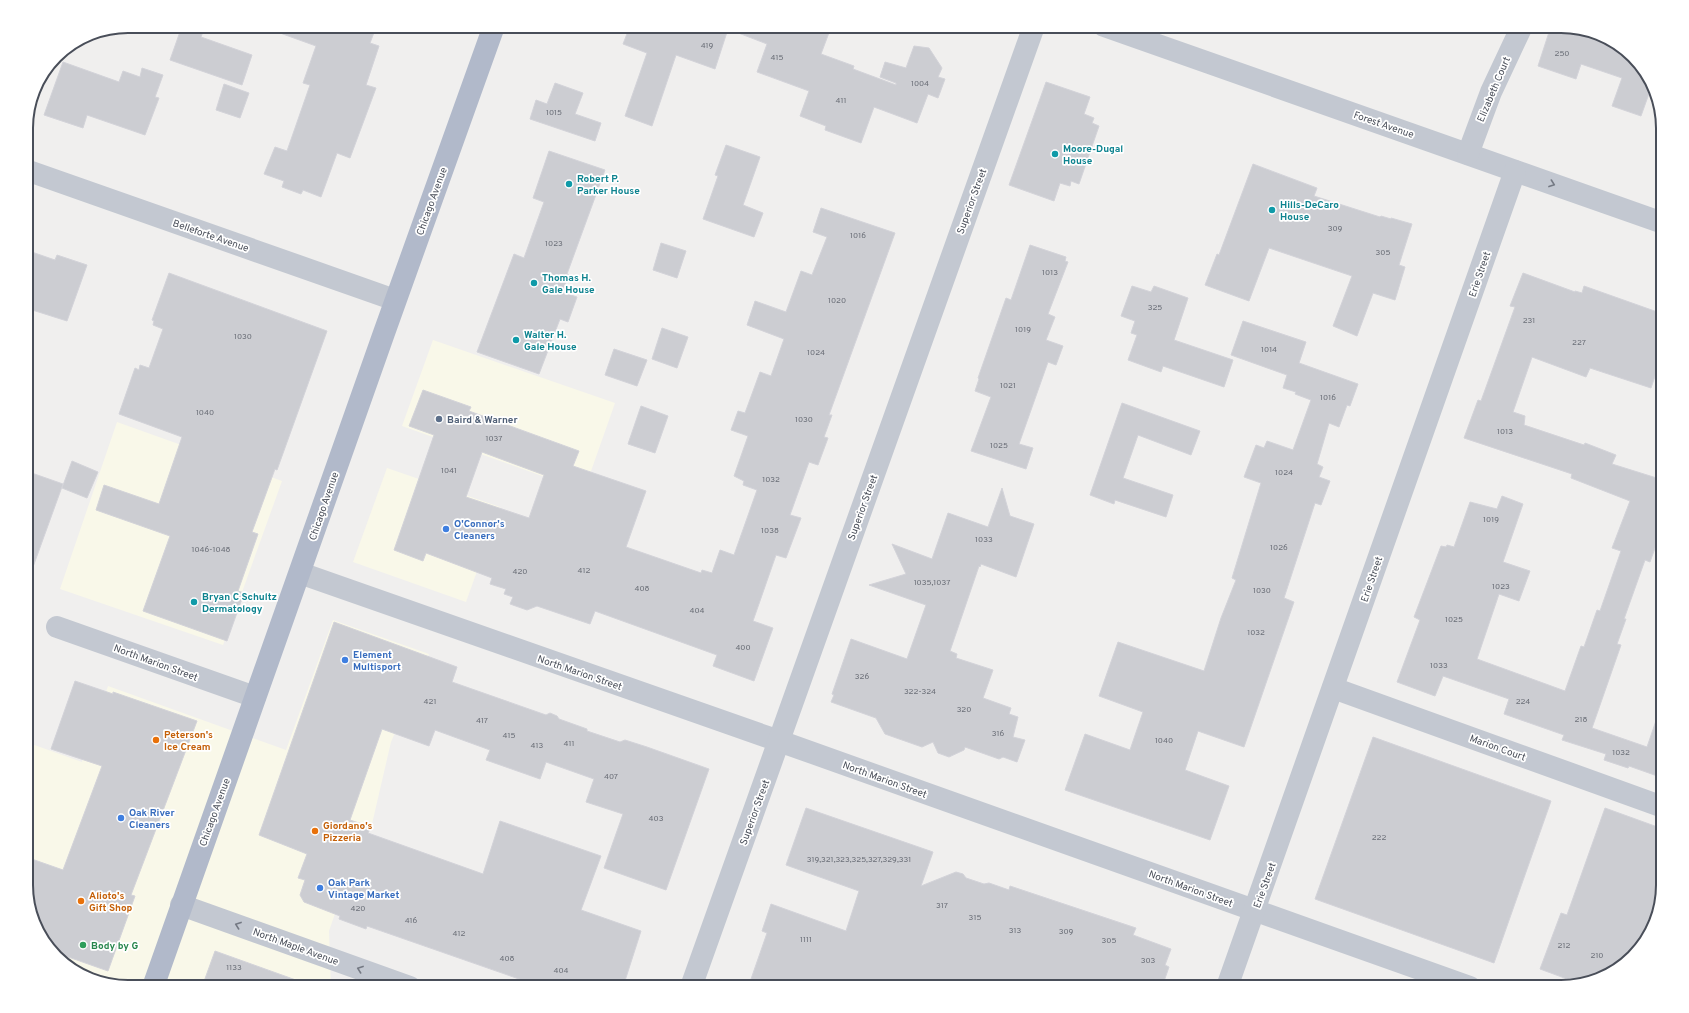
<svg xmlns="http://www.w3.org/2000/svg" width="1689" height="1013" font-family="Overpass,sans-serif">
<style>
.commercial{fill:#f9f8e9}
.building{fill:#cccdd2;stroke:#d3d3d9;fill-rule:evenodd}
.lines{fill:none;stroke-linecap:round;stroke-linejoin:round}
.minor{stroke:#c3c8d1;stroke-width:22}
.major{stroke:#b1b9ca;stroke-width:22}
.oneway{stroke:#747983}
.culture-dot{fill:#0f9aa8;stroke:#fff;stroke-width:1.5}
.service-dot{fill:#5c6f8a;stroke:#fff;stroke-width:1.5}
.shop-dot{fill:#3f7fe0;stroke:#fff;stroke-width:1.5}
.food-dot{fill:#e8710a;stroke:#fff;stroke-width:1.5}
.leisure-dot{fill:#2e9e5b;stroke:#fff;stroke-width:1.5}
.labels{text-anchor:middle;stroke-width:3.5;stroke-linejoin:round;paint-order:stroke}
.number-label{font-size:8px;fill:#6a6e77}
.street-label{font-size:10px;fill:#494e59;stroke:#fff}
.culture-label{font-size:10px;font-weight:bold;fill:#0d838f;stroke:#fff;text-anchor:start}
.service-label{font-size:10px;font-weight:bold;fill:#4e5e75;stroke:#fff;text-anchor:start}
.shop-label{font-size:10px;font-weight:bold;fill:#366cbe;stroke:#fff;text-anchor:start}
.food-label{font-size:10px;font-weight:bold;fill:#c56008;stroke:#fff;text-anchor:start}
.leisure-label{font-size:10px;font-weight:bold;fill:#27864d;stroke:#fff;text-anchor:start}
.rim{fill:none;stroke:#494e59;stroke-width:2}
</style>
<rect width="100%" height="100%" fill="#f0efee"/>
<g class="commercial">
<polygon points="433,340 615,403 584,491 402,426"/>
<polygon points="117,422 282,481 223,645 60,589"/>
<polygon points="387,468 500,507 466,602 353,562"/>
<polygon points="333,620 429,654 391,742 372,824 355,871 347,879 329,931 331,987 128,987 77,973 40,936 26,892 26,742 82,762 108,686 286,750"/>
</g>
<g class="building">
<polygon points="182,26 205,26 201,37 252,55 242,85 170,60"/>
<polygon points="269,26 364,26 375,30 370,43 379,46 366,85 376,88 350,158 337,153 321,197 303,190 301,194 282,187 284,181 264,174 275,147 287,151 310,85 303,83 316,46 269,29"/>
<polygon points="630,26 816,26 830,30 821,54 854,66 853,69 896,85 896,83 880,77 885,62 906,68 914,46 929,48 942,68 938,77 945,79 938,98 928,94 917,123 874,107 861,143 825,130 826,126 800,116 809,91 757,72 767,44 728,29 715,69 676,55 652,126 625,116 647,53 623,44"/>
<polygon points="1551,26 1561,26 1615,43 1649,77 1653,88 1651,88 1641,116 1612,106 1622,78 1581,64 1576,79 1538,66"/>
<polygon points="63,62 119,82 123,71 140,77 142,68 163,75 155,97 159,98 145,135 87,115 83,128 44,115"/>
<polygon points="1046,82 1090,97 1084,114 1094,118 1092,123 1099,126 1079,184 1071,181 1070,186 1060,183 1054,201 1009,185"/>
<polygon points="555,83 583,93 575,114 601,123 595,141 530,119 536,100 547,104"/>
<polygon points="224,84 249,93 240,118 216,110"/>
<polygon points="726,145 760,157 743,205 763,213 754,237 703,219 718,176 715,175"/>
<polygon points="549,151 605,170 567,274 569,275 562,292 577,297 568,322 560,319 539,374 477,352 514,254 524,258 544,202 533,198"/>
<polygon points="1253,164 1317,188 1314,196 1380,217 1381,216 1391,219 1391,218 1412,224 1399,265 1405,267 1395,300 1373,293 1357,336 1333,326 1352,276 1269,248 1249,301 1205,285 1217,254 1219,255"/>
<path d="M821,208L895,233L829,415H832L824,437L828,438L818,465L809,462L790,515L801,518L786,558L776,555L753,621L773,628L754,681L713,666L717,655L595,611L590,624L537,606L527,610L510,604L513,597L504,594L506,589L490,584L492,578L426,553L423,561L394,550L434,435L409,426L423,390L471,407L469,411L579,451L573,466L646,491L626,547L701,573L702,570L712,573L720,550L734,555L757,490L743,485L744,481L734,476L748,436L731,430L738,411L745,413L760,372L771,376L784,339L747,325L755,301L786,312L801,271L812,275L827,237L813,232ZM482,452L544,475L529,518L466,497Z"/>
<polygon points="661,243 686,251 677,278 653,270"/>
<polygon points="1030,245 1066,257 1065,261 1068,262 1048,314 1055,317 1046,340 1063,346 1056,365 1048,362 1019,444 1033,448 1026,469 971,451 991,397 975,391 979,379 978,378 1006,298 1011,300"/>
<polygon points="26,250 55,260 57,255 87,265 67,321 26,308"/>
<polygon points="169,273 327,331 277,470 275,469 252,532 258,534 238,591 244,593 227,641 143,611 170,536 96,510 104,485 159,504 182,437 119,414 135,368 139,370 140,365 149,368 163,329 153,325 154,321 152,320"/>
<polygon points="1523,273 1575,292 1575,291 1582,293 1584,286 1663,314 1663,353 1651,388 1590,368 1586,377 1532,357 1513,412 1525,416 1524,425 1584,445 1585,443 1616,455 1612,464 1663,480 1663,526 1650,562 1645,560 1624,619 1626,619 1617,644 1621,645 1592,728 1647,747 1660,709 1663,710 1663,778 1629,766 1628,768 1604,760 1606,754 1562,740 1564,735 1504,714 1509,699 1443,676 1435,696 1397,682 1420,620 1414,617 1441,546 1446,547 1447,545 1454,547 1470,502 1497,509 1502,496 1523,504 1503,562 1530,571 1519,601 1499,594 1477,659 1565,691 1581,646 1584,647 1597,610 1600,611 1621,551 1612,548 1630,501 1571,478 1572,474 1464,438 1478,400 1481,401 1515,307 1510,306"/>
<polygon points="1132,286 1151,292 1154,286 1188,298 1174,340 1233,360 1224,387 1163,366 1161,372 1128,360 1137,335 1131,333 1135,321 1121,316"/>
<polygon points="1243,321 1306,342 1299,363 1358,384 1350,406 1347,405 1339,427 1329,423 1317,464 1323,467 1319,477 1330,481 1321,505 1315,503 1284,598 1294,602 1244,747 1198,731 1185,770 1229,786 1210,840 1065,790 1085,734 1130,750 1143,712 1099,696 1118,642 1204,671 1221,618 1236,580 1232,578 1261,483 1244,477 1256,445 1264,448 1267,441 1293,450 1311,400 1295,394 1296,392 1283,388 1287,375 1231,355"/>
<polygon points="662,328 688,337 677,368 652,359"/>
<polygon points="614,349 647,360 637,386 605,375"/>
<polygon points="1122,403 1200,431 1191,455 1138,435 1123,478 1173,495 1166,517 1115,500 1114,504 1090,495"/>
<polygon points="641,406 668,416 655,453 628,444"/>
<polygon points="72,461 98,472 87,498 62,488"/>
<polygon points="26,471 63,484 29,578 26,578"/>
<polygon points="1002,488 1010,516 1034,524 1016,577 981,564 980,567 979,566 950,651 957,654 956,658 993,670 983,698 1011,708 1009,714 1018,717 1013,737 1025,740 1017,762 1003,757 999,759 965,747 964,750 949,757 938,753 933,742 922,747 885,734 876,718 831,702 834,695 832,694 851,639 907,659 926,605 869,585 906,574 892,544 932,559 948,513 988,527"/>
<polygon points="334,622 457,667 452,682 546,715 550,713 557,716 559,719 587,729 587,731 620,742 625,740 647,747 709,769 666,890 604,868 623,814 586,802 594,779 546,762 540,779 486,760 490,750 435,730 429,746 382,729 350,820 371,827 368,833 483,874 500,821 601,856 581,910 641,931 623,987 542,987 367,926 366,929 339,919 340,916 304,902 300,895 305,880 298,878 307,854 259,835"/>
<polygon points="75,681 113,694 113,692 197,721 131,895 135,896 108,971 57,953 40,936 26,892 26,857 63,870 102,766 51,749"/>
<polygon points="1373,737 1551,801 1494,963 1315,899"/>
<polygon points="806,808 933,852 921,886 956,872 963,874 966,878 984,884 989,883 1009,890 1010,886 1136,928 1133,935 1171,949 1165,965 1169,967 1162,987 774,987 751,979 767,933 762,931 771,904 846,931 859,891 786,865"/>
<polygon points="1605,808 1663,829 1663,886 1649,936 1612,973 1578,983 1540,969 1561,913 1567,915"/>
<polygon points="215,951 307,984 306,987 202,987"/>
</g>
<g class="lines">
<g class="minor">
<polyline points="1104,26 1663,223"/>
<polyline points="1468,154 1491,92 1522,26"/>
<polyline points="26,170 395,300"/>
<polyline points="300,573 779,741 1470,987"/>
<polyline points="57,627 255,697"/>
<polyline points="1333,688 1663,807"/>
<polyline points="181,905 410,987"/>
<polyline points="691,987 1034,26"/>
<polyline points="1227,987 1515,171"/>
</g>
<polyline class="major" points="153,987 384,333 494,26"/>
</g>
<defs><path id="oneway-chevron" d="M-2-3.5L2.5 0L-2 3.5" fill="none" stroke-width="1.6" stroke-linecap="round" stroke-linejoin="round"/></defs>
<g class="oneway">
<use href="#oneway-chevron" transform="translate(1552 184) rotate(20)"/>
<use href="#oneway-chevron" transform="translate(238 925) rotate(-160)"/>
<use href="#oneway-chevron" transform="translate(360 969) rotate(-160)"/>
</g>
<g class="culture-dot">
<circle cx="1055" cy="154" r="4"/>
<circle cx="569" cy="184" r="4"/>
<circle cx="1272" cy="210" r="4"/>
<circle cx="534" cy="283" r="4"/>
<circle cx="516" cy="340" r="4"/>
<circle cx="194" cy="602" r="4"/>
</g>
<circle class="service-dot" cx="439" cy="419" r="4"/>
<g class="shop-dot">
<circle cx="446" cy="529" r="4"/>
<circle cx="345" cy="660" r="4"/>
<circle cx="121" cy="818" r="4"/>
<circle cx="320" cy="888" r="4"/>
</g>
<g class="food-dot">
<circle cx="156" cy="740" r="4"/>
<circle cx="315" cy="831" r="4"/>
<circle cx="81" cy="901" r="4"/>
</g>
<circle class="leisure-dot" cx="83" cy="945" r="4"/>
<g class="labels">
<g class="number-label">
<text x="707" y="48">419</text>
<text x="1562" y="56">250</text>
<text x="777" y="60">415</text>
<text x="920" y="86">1004</text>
<text x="841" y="103">411</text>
<text x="554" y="115">1015</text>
<text x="1335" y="231">309</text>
<text x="858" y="238">1016</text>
<text x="554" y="246">1023</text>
<text x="1383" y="255">305</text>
<text x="1050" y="275">1013</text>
<text x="837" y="303">1020</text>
<text x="1155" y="310">325</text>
<text x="1529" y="323">231</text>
<text x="1023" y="332">1019</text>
<text x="243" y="339">1030</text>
<text x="1579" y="345">227</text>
<text x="1269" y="352">1014</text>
<text x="816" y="355">1024</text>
<text x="1008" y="388">1021</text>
<text x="1328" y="400">1016</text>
<text x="205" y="415">1040</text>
<text x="804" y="422">1030</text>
<text x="1505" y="434">1013</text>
<text x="494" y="441">1037</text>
<text x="999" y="448">1025</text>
<text x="449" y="473">1041</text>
<text x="1284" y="475">1024</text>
<text x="771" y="482">1032</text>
<text x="1491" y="522">1019</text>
<text x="770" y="533">1038</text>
<text x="984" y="542">1033</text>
<text x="1279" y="550">1026</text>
<text x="211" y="552">1046-1048</text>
<text x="584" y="573">412</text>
<text x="520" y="574">420</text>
<text x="932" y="585">1035,1037</text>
<text x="1501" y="589">1023</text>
<text x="642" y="591">408</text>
<text x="1262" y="593">1030</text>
<text x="697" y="613">404</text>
<text x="1454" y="622">1025</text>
<text x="1256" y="635">1032</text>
<text x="743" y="650">400</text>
<text x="1439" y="668">1033</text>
<text x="862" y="679">326</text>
<text x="920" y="694">322-324</text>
<text x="430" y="704">421</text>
<text x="1523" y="704">224</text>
<text x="964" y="712">320</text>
<text x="1581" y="722">218</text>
<text x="482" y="723">417</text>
<text x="998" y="736">316</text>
<text x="509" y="738">415</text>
<text x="1164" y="743">1040</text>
<text x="569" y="746">411</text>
<text x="537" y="748">413</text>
<text x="1621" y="755">1032</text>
<text x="611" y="779">407</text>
<text x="656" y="821">403</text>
<text x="1379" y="840">222</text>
<text x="859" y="862">319,321,323,325,327,329,331</text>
<text x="942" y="908">317</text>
<text x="358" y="911">420</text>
<text x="975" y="920">315</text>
<text x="411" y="923">416</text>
<text x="1015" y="933">313</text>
<text x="1066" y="934">309</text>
<text x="459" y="936">412</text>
<text x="806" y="942">1111</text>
<text x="1109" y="943">305</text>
<text x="1564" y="948">212</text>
<text x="1597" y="958">210</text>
<text x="507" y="961">408</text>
<text x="1148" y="963">303</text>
<text x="234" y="970">1133</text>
<text x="561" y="973">404</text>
</g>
<g class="street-label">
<text transform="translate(1493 89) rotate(-67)" y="4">Elizabeth Court</text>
<text transform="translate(1384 124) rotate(19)" y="4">Forest Avenue</text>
<text transform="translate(431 201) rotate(-70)" y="4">Chicago Avenue</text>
<text transform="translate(971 201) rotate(-70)" y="4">Superior Street</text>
<text transform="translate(211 235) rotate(19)" y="4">Belleforte Avenue</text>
<text transform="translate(1479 274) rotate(-71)" y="4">Erie Street</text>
<text transform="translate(323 506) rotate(-71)" y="4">Chicago Avenue</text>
<text transform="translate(862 507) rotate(-70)" y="4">Superior Street</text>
<text transform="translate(1371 579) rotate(-71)" y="4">Erie Street</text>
<text transform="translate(156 662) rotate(20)" y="4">North Marion Street</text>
<text transform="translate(580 672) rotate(19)" y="4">North Marion Street</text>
<text transform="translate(1498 747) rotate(20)" y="4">Marion Court</text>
<text transform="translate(885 779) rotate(20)" y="4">North Marion Street</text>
<text transform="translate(214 812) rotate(-70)" y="4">Chicago Avenue</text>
<text transform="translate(754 812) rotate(-70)" y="4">Superior Street</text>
<text transform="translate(1264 885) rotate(-70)" y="4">Erie Street</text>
<text transform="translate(1191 888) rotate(20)" y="4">North Marion Street</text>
<text transform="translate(296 946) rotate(20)" y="4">North Maple Avenue</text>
</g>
<g class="culture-label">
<text x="1063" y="152">Moore-Dugal<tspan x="1063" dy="12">House</tspan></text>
<text x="577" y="182">Robert P.<tspan x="577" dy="12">Parker House</tspan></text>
<text x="1280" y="208">Hills-DeCaro<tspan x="1280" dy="12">House</tspan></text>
<text x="542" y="281">Thomas H.<tspan x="542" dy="12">Gale House</tspan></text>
<text x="524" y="338">Walter H.<tspan x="524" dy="12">Gale House</tspan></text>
<text x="202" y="600">Bryan C Schultz<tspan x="202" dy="12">Dermatology</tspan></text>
</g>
<g class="service-label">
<text x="447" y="423">Baird &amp; Warner</text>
</g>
<g class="shop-label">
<text x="454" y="527">O'Connor's<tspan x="454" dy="12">Cleaners</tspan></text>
<text x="353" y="658">Element<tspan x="353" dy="12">Multisport</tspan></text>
<text x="129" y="816">Oak River<tspan x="129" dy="12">Cleaners</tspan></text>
<text x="328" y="886">Oak Park<tspan x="328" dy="12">Vintage Market</tspan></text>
</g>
<g class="food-label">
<text x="164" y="738">Peterson's<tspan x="164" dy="12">Ice Cream</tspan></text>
<text x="323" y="829">Giordano's<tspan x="323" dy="12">Pizzeria</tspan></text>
<text x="89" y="899">Alioto's<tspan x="89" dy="12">Gift Shop</tspan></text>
</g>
<g class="leisure-label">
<text x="91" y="949">Body by G</text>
</g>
</g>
<path d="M0 0H1689V1013H0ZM128 33H1561A95 95 0 0 1 1656 128V885A95 95 0 0 1 1561 980H128A95 95 0 0 1 33 885V128A95 95 0 0 1 128 33Z" fill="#fff" fill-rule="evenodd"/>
<path class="rim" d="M128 33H1561A95 95 0 0 1 1656 128V885A95 95 0 0 1 1561 980H128A95 95 0 0 1 33 885V128A95 95 0 0 1 128 33Z"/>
</svg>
